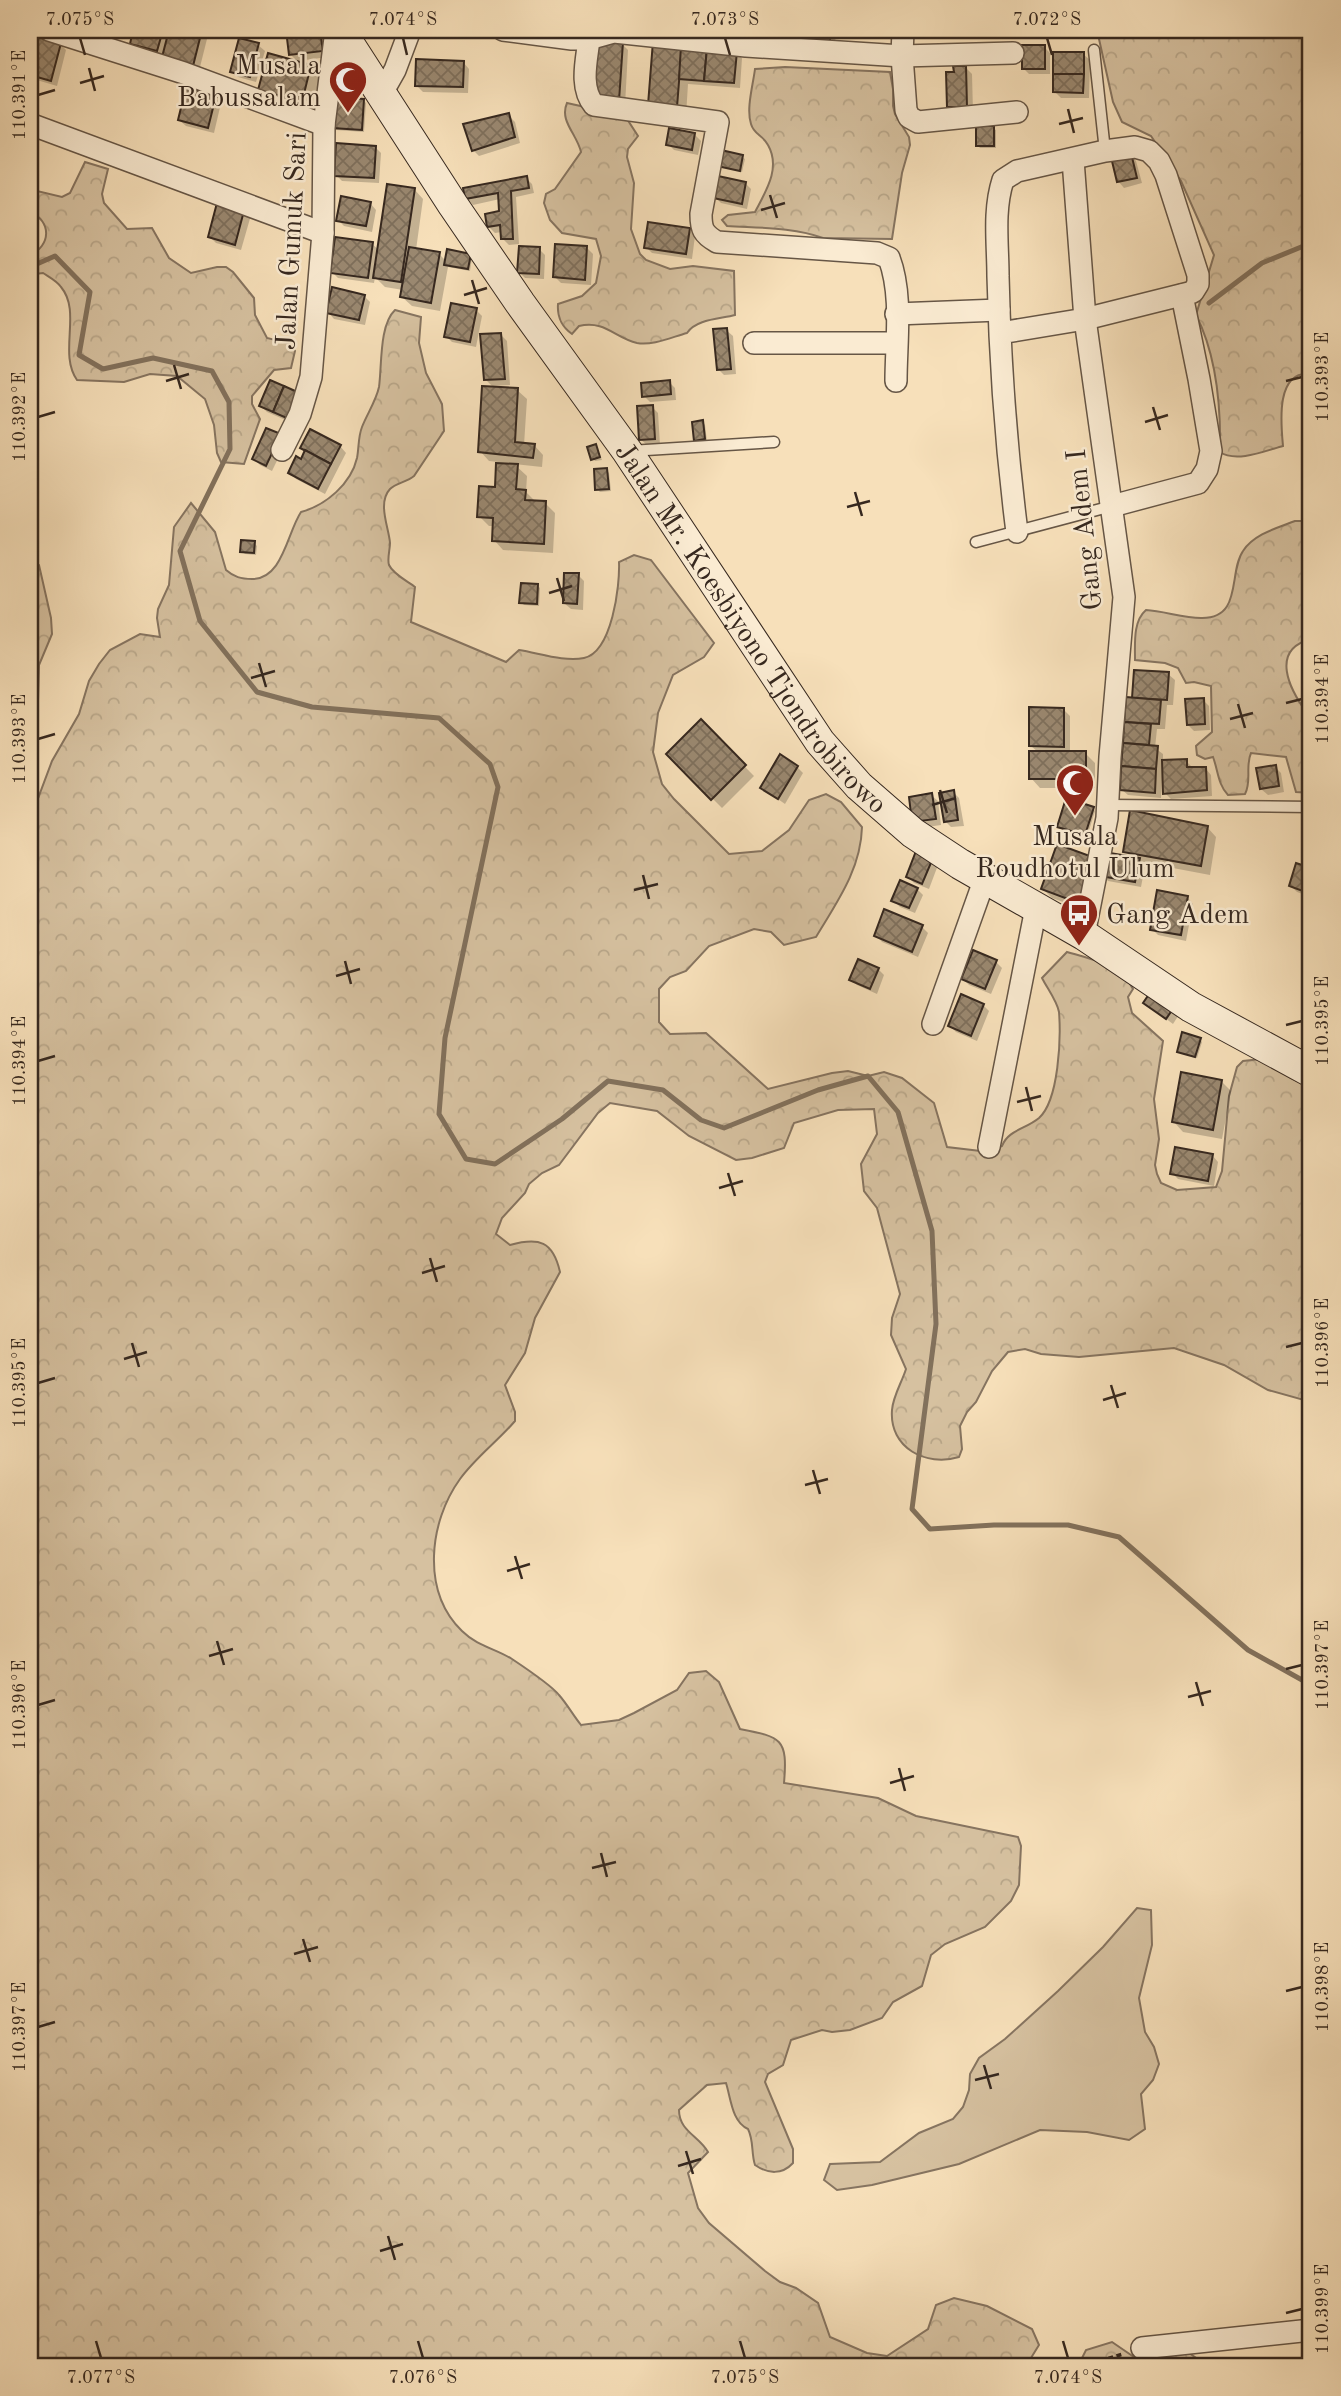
<svg xmlns="http://www.w3.org/2000/svg" width="1341" height="2396" font-family="'Old Standard TT',serif">
<style>
.grass{fill:#d6c1a0;stroke:#867460;stroke-width:2}
.forest{fill:url(#forest-crowns);stroke:#867460;stroke-width:2}
.shadow{fill:#0003;fill-rule:evenodd}
.lines{fill:none;stroke-linecap:round;stroke-linejoin:round}
.stream{stroke:#82715c;stroke-width:5}
.building{fill:url(#building-cross-hatch);stroke:#36281f;stroke-width:2}
.service-casing{stroke:#665646;stroke-width:13}
.minor-casing{stroke:#665646;stroke-width:24}
.secondary-casing{stroke:#36281f;stroke-width:32}
.path{stroke:#36281f;stroke-width:3.5;stroke-dasharray:5 3.5;stroke-linecap:butt}
.service{stroke:#faebd2;stroke-width:10}
.minor{stroke:#faebd2;stroke-width:21}
.secondary{stroke:#faebd2;stroke-width:30}
.ticks{fill:none;stroke:#36281f;stroke-width:2.5}
.labels{text-anchor:middle;stroke-width:5;stroke-linejoin:round;paint-order:stroke}
.poi-label{font-size:28px;fill:#36281f;stroke:#faebd2;text-anchor:end}
.street-label{font-size:28px;fill:#36281f;stroke:#faebd2}
.neatline{fill:none;stroke:#36281f;stroke-width:2.5}
.ticks-label{font-size:18px;text-anchor:middle;fill:#36281f}
</style>
<defs>
<pattern id="forest-crowns" width="20" height="18" patternUnits="userSpaceOnUse" patternTransform="scale(1.75)"><rect width="20" height="18" fill="#d6c1a0"/><path d="M2 6a3 3 0 1 1 6 0M12 15a3 3 0 1 1 6 0" fill="none" stroke="#b8a689"/></pattern>
<pattern id="building-cross-hatch" width="8" height="8" patternUnits="userSpaceOnUse" patternTransform="scale(1.75)"><rect width="8" height="8" fill="#9a8870"/><path d="M0 0l8 8M0 8l8-8" fill="none" stroke="#7e6f5b"/></pattern>
</defs>
<rect width="100%" height="100%" fill="#f7e0ba"/>
<filter id="stains"><feTurbulence type="fractalNoise" baseFrequency=".00286" numOctaves="4"/><feColorMatrix values="0 0 0 0 .2 0 0 0 0 .09 0 0 0 0 .02 0 0 0 .5 -.17"/></filter>
<radialGradient id="worn" r=".72"><stop offset=".6" stop-color="#630" stop-opacity="0"/><stop offset="1" stop-color="#630" stop-opacity=".3"/></radialGradient>
<polygon class="grass" points="1137,1908 1151,1910 1152,1945 1139,1998 1145,2032 1154,2047 1159,2064 1153,2080 1141,2094 1145,2129 1129,2140 1087,2132 1040,2130 959,2164 872,2185 837,2190 824,2180 830,2164 880,2162 919,2133 953,2119 963,2107 969,2090 970,2074 979,2058 1005,2039 1058,1991 1103,1947"/>
<g class="forest">
<path d="M1097,30H1311V374C1275,370 1281,424 1283,446C1265,451 1236,463 1220,452C1221,406 1217,356 1196,315L1214,255L1181,181L1151,136L1122,122L1113,102Z"/>
<path d="M785,67L890,72L893,89V106L895,114L909,137L910,145L902,173L892,239L823,238C794,227 758,228 727,226L722,220L728,215L755,212C766,191 781,168 768,145C763,135 754,135 751,124C746,109 753,85 755,69Z"/>
<path d="M567,103L625,116L638,136L628,149L627,157L634,183L631,229L640,254L646,260L670,269L693,266L734,271L735,315C720,319 696,319 687,333C672,337 652,346 637,343C615,338 605,320 579,326L572,334C561,326 557,317 558,304L582,296L596,283L601,256L596,239L562,233L550,220L544,203L546,194L555,189L581,152C577,134 559,121 567,103Z"/>
<path d="M85,162L108,169L102,194L104,203L127,229L152,228L169,258L191,273L217,267H226L233,272L254,298L255,315L267,338L291,344L295,351L291,368L274,370L252,396V404L260,419L244,464L221,462L217,453L214,425L205,399L177,376L150,374L124,382L77,380C58,353 82,312 61,287C57,281 49,277 43,273L35,274L30,278V255C51,246 52,221 30,212V192L33,190L62,197L70,193Z"/>
<path d="M395,310L421,317L419,343L426,373L442,404L444,431L414,476C407,482 396,483 390,489C377,503 389,528 390,543C390,550 387,559 389,565C393,574 407,581 415,587L411,622L506,662L519,650C539,653 564,662 584,658C612,652 620,586 619,562L634,555L651,560L714,643L704,657L673,675L658,713L653,752L662,784L674,799L729,854L762,851L789,830L809,800L826,794L841,802L862,827C861,869 837,902 816,937L784,945L771,932L754,929L709,946L686,971L670,977L659,989V1022L670,1034L706,1033L768,1089L832,1073L848,1071L868,1076L884,1072L902,1078L934,1103L947,1147L989,1152L1002,1146C1008,1130 1026,1129 1039,1118C1059,1100 1061,1038 1059,1012C1057,1001 1047,988 1042,978L1067,952C1091,959 1122,965 1133,989L1128,997L1132,1013L1163,1041L1154,1099L1159,1139L1155,1165L1157,1174L1161,1183L1177,1190L1216,1187L1222,1171L1229,1096L1237,1067L1243,1061L1261,1059L1291,1078L1311,1087V1402L1268,1390L1224,1365L1174,1348L1079,1357L1041,1354L1025,1349L1008,1352L992,1371L976,1402L967,1412L960,1426L962,1449L959,1457C926,1467 889,1448 892,1410C893,1396 902,1382 906,1369L891,1335L892,1318L900,1294L877,1208L864,1191L861,1164L877,1134L874,1109L838,1110L794,1123L784,1148L752,1158L736,1160L689,1136L657,1111L610,1103L598,1113L559,1165L542,1173L529,1184L525,1193L502,1218L496,1234L510,1245C539,1237 553,1241 560,1272L535,1318L525,1353L505,1385L515,1412V1421C498,1441 476,1457 460,1479C429,1522 421,1591 462,1631C477,1646 496,1649 512,1659C524,1667 551,1685 559,1695C567,1704 573,1715 581,1725L619,1720L634,1713L677,1690L689,1673L706,1671L719,1682L740,1729C781,1737 788,1738 784,1783L878,1798L916,1816L1018,1837L1021,1846L1019,1885L1011,1901L985,1927L945,1944L931,1955L922,1986L893,2002L882,2018L850,2030L832,2032L822,2030L791,2040L783,2065L768,2074L765,2082L793,2149V2163C782,2175 768,2174 755,2165C751,2153 754,2141 748,2129C732,2122 731,2099 726,2083L707,2085L679,2110C679,2131 699,2136 708,2152L688,2173L698,2208L709,2223L765,2271L780,2282L796,2288L818,2303L830,2337L867,2353L887,2356L928,2329L936,2305L954,2298L987,2306L1032,2329L1039,2345L1026,2366H30V807L34,809L52,761L79,714L89,681L99,664L110,650L140,634L160,637L157,618L158,609L169,585L174,527L191,503L215,532L226,570C234,577 241,579 252,579C283,579 287,533 301,512C326,505 351,484 357,458C359,448 358,437 362,427C367,414 376,401 379,387C382,366 379,325 395,310Z"/>
<path d="M1295,521H1311V639C1269,650 1290,690 1307,713L1311,714V793L1296,792L1286,757L1251,753C1245,766 1252,781 1245,794L1228,795C1218,785 1218,770 1213,757L1205,759L1197,755L1196,746L1212,732L1211,686L1194,682L1186,683L1178,668L1165,663L1135,660C1135,643 1133,621 1146,610C1164,611 1183,618 1201,618C1243,619 1228,573 1243,551C1254,534 1277,528 1295,521Z"/>
<polygon points="30,559 39,565 51,618 52,634 39,665 38,701 30,726"/>
<polygon points="1112,2342 1134,2357 1186,2351 1208,2366 1078,2366 1086,2350"/>
</g>
<g class="shadow">
<polygon points="135,30 203,30 208,35 198,75 138,49 131,43"/>
<polygon points="243,30 284,30 284,37 249,36"/>
<polygon points="298,30 321,30 325,33 328,57 297,61 291,55 288,31"/>
<polygon points="810,30 835,30 836,53 810,47"/>
<polygon points="30,36 60,44 66,50 57,86 30,78"/>
<polygon points="655,43 736,52 742,58 740,88 688,84 686,116 660,114"/>
<polygon points="622,44 628,50 625,106 602,105"/>
<polygon points="258,45 265,51 256,82 238,77 232,71"/>
<polygon points="1044,47 1050,53 1050,74 1029,74 1023,68"/>
<polygon points="1083,54 1090,60 1089,98 1061,98 1054,91"/>
<polygon points="463,62 469,69 468,93 423,92 417,86"/>
<path d="M310,67L320,76L311,110L269,99L259,89ZM268,91L310,102V106L268,95Z"/>
<polygon points="965,67 972,74 973,112 955,113 949,107 955,74"/>
<polygon points="215,97 221,103 214,133 186,126 179,120"/>
<polygon points="363,100 366,103 364,132 336,130 334,128"/>
<polygon points="508,115 515,122 520,143 479,156 473,150"/>
<polygon points="993,128 996,130 996,148 980,148 977,145"/>
<polygon points="694,134 701,141 698,155 674,150 668,144"/>
<polygon points="375,147 381,153 379,183 342,181 336,175"/>
<polygon points="1130,154 1136,161 1142,183 1124,188 1118,181"/>
<polygon points="742,157 745,159 742,172 719,166"/>
<polygon points="526,178 532,184 534,193 516,197 519,244 509,245 503,239 502,232 495,233 489,227 501,213 500,199 473,205 467,199"/>
<polygon points="745,183 751,189 747,209 721,203 715,197"/>
<polygon points="414,189 423,199 416,250 439,254 447,262 470,255 472,258 470,271 448,267 440,311 412,306 402,297 403,290 385,287 375,277 374,283 338,278 332,272 372,244 379,250"/>
<polygon points="219,202 251,215 241,250 216,243 210,237"/>
<polygon points="370,203 376,210 372,232 344,226 338,220"/>
<polygon points="689,230 695,236 692,259 652,253 646,247"/>
<polygon points="587,248 593,254 591,285 561,283 554,276"/>
<polygon points="539,249 545,255 544,279 525,278 519,272"/>
<polygon points="364,296 370,302 365,325 334,319 328,312"/>
<polygon points="476,310 482,316 476,347 452,342 446,336"/>
<polygon points="726,330 733,336 736,374 724,375 718,369"/>
<polygon points="501,335 507,341 510,385 492,386 486,380"/>
<polygon points="271,382 297,425 267,412 261,406"/>
<polygon points="669,382 675,388 676,400 650,402 644,396"/>
<polygon points="517,390 527,399 524,445 534,445 543,455 542,467 514,464 527,476 526,492 535,501 545,503 555,513 553,553 503,550 494,540 495,526 489,526 479,516 496,488 498,462 489,461 480,451"/>
<polygon points="652,407 658,413 660,445 647,445 640,439"/>
<polygon points="702,422 705,425 707,441 698,442 696,440"/>
<polygon points="286,442 272,471 260,465 254,459"/>
<polygon points="340,446 346,453 325,494 296,479 290,472 301,461 306,452"/>
<polygon points="596,446 602,460 595,461 593,459"/>
<polygon points="606,470 609,473 611,491 600,492 597,489"/>
<polygon points="254,543 257,546 256,555 245,554 242,551"/>
<polygon points="578,575 584,581 583,610 571,609 564,603"/>
<polygon points="538,586 540,588 539,606 524,605 521,602"/>
<polygon points="1168,674 1175,680 1173,705 1167,705 1165,729 1157,729 1155,748 1163,754 1163,762 1186,761 1192,767 1205,768 1211,775 1212,796 1171,799 1165,793 1164,781 1162,780 1161,798 1128,795 1121,789 1128,699 1134,699"/>
<polygon points="1203,700 1209,706 1210,730 1194,731 1188,725"/>
<polygon points="1064,710 1070,716 1070,753 1085,753 1095,763 1095,788 1040,788 1031,778 1038,752 1031,746"/>
<polygon points="701,722 754,776 722,808 668,754"/>
<polygon points="797,767 803,773 785,804 762,788"/>
<polygon points="1275,767 1281,773 1284,792 1268,795 1261,789"/>
<polygon points="953,792 959,798 964,826 951,827 945,821"/>
<polygon points="931,795 938,801 941,825 920,828 914,822"/>
<polygon points="1093,808 1095,811 1087,837 1059,826"/>
<polygon points="1207,827 1216,837 1210,875 1141,862 1145,866 1141,887 1108,881 1104,877 1091,912 1052,898 1043,889 1097,861 1132,858 1125,851"/>
<polygon points="917,853 938,865 929,889 914,883 908,877"/>
<polygon points="1297,865 1311,870 1311,897 1297,892 1291,886"/>
<polygon points="917,889 923,895 915,913 900,907 893,900"/>
<polygon points="1187,897 1193,904 1186,941 1158,935 1152,929"/>
<polygon points="922,927 928,933 918,957 882,942 876,935"/>
<polygon points="996,962 1002,968 991,994 969,985 963,979"/>
<polygon points="878,969 884,975 877,994 857,985 851,979"/>
<polygon points="1145,1003 1182,1010 1173,1024"/>
<polygon points="983,1005 989,1011 977,1041 956,1032 950,1026"/>
<polygon points="1200,1039 1202,1042 1197,1058 1179,1051"/>
<polygon points="1221,1081 1231,1091 1222,1139 1183,1132 1174,1122"/>
<polygon points="1212,1155 1218,1162 1214,1186 1178,1179 1172,1173"/>
</g>
<g class="lines">
<g class="stream">
<polyline points="30,267 55,256 90,292 79,355 103,369 153,358 212,371 229,402 230,449 180,551 200,621 257,692 312,707 439,718 490,764 498,787 445,1038 439,1114 466,1159 495,1164 562,1119 608,1081 663,1090 701,1120 724,1128 818,1090 868,1076 898,1112 932,1231 936,1324 912,1509 930,1529 994,1525 1068,1525 1119,1537 1248,1650 1311,1685"/>
<polyline points="1209,303 1262,263 1311,243"/>
</g>
</g>
<g class="building">
<polygon points="133,30 163,30 157,51 130,44"/>
<polygon points="169,30 202,30 192,70 161,61"/>
<polygon points="286,30 320,30 323,51 289,55"/>
<rect x="808" y="30" width="22" height="18"/>
<polygon points="30,34 61,43 51,81 30,75"/>
<polygon points="239,38 259,43 250,77 230,72"/>
<polygon points="597,41 623,42 619,101 594,99"/>
<polygon points="653,41 682,44 677,107 648,105"/>
<rect x="1022" y="45" width="23" height="24"/>
<polygon points="681,46 707,48 704,81 679,79"/>
<polygon points="707,48 737,51 734,83 704,81"/>
<rect x="1053" y="52" width="31" height="22"/>
<polygon points="268,53 311,65 302,102 258,90"/>
<polygon points="416,59 464,61 463,87 415,86"/>
<polygon points="953,66 966,66 967,107 947,107 946,72 954,72"/>
<polygon points="1053,74 1084,74 1083,93 1053,92"/>
<polygon points="186,87 216,96 208,128 178,120"/>
<polygon points="333,97 364,99 362,130 332,128"/>
<polygon points="509,113 515,137 472,151 463,124"/>
<rect x="976" y="126" width="18" height="20"/>
<polygon points="669,128 695,133 692,150 666,145"/>
<polygon points="336,143 376,146 374,178 334,176"/>
<polygon points="721,150 743,155 740,171 717,166"/>
<polygon points="1131,153 1137,178 1117,182 1111,157"/>
<polygon points="527,176 529,188 511,191 513,239 501,239 500,225 487,227 485,214 499,211 498,193 465,199 463,188"/>
<polygon points="718,176 746,182 742,204 713,198"/>
<polygon points="387,184 415,188 401,282 373,278"/>
<polygon points="341,196 371,202 366,226 336,221"/>
<polygon points="218,199 245,207 235,245 208,237"/>
<polygon points="648,222 690,228 686,254 644,248"/>
<polygon points="335,237 373,242 368,278 330,273"/>
<polygon points="555,244 587,246 585,280 553,277"/>
<polygon points="519,246 540,247 539,274 517,273"/>
<polygon points="409,247 440,252 431,303 400,297"/>
<polygon points="447,249 471,254 468,269 444,265"/>
<polygon points="332,287 365,295 359,320 326,313"/>
<polygon points="451,303 477,308 470,342 444,337"/>
<polygon points="727,328 731,369 717,370 713,329"/>
<polygon points="501,333 505,379 484,380 480,334"/>
<polygon points="270,380 284,386 273,412 259,406"/>
<polygon points="670,380 671,394 642,397 641,383"/>
<polygon points="284,386 302,394 291,420 273,412"/>
<polygon points="482,386 518,388 515,442 535,444 533,458 478,452"/>
<polygon points="653,405 655,439 639,440 637,406"/>
<polygon points="703,420 705,439 694,441 692,422"/>
<polygon points="266,428 281,434 266,466 252,459"/>
<polygon points="310,429 341,445 331,464 300,448"/>
<polygon points="596,444 600,457 591,460 587,447"/>
<polygon points="305,450 331,464 318,489 288,473 296,456 301,459"/>
<polygon points="496,463 518,464 516,489 526,490 525,500 546,501 544,544 492,541 493,518 477,517 479,486 495,487"/>
<polygon points="607,468 609,489 595,490 594,469"/>
<polygon points="241,540 255,541 254,553 240,552"/>
<polygon points="564,573 579,573 577,604 563,603"/>
<polygon points="521,583 538,584 537,604 519,603"/>
<polygon points="1134,670 1169,672 1167,700 1132,698"/>
<polygon points="1126,697 1161,700 1159,724 1124,722"/>
<polygon points="1204,698 1205,724 1187,725 1185,699"/>
<polygon points="1029,707 1064,708 1064,747 1029,746"/>
<polygon points="701,719 746,765 711,800 666,754"/>
<polygon points="1124,722 1151,724 1149,745 1123,743"/>
<polygon points="1123,743 1158,746 1156,769 1121,766"/>
<rect x="1029" y="751" width="57" height="28"/>
<polygon points="780,754 798,766 778,799 760,788"/>
<polygon points="1187,759 1187,767 1206,767 1207,790 1163,794 1162,760"/>
<polygon points="1276,765 1279,786 1260,789 1256,768"/>
<polygon points="1121,766 1156,769 1155,793 1120,790"/>
<polygon points="954,790 958,820 944,822 939,793"/>
<polygon points="932,793 936,819 912,822 909,797"/>
<polygon points="1066,798 1094,807 1085,835 1057,827"/>
<polygon points="1130,810 1208,826 1201,866 1123,852"/>
<polygon points="1057,844 1098,859 1081,904 1041,889"/>
<polygon points="916,851 933,858 922,884 906,877"/>
<polygon points="1104,852 1140,858 1135,882 1100,876"/>
<polygon points="1296,863 1311,868 1311,894 1289,886"/>
<polygon points="900,880 918,888 909,908 891,901"/>
<polygon points="1157,890 1188,896 1181,935 1150,930"/>
<polygon points="884,909 923,925 912,952 874,936"/>
<polygon points="973,950 997,960 985,989 961,979"/>
<polygon points="858,959 879,968 870,989 849,980"/>
<polygon points="1154,987 1177,1003 1166,1019 1143,1003"/>
<polygon points="961,994 984,1004 971,1036 948,1026"/>
<polygon points="1182,1032 1201,1038 1195,1057 1177,1052"/>
<polygon points="1181,1072 1222,1080 1213,1130 1172,1122"/>
<polygon points="1175,1147 1213,1154 1208,1181 1170,1174"/>
</g>
<g class="lines">
<g class="service-casing">
<g id="service">
<polyline points="1094,50 1105,151"/>
<polyline points="630,451 774,442"/>
<polyline points="976,542 1112,506"/>
<polyline points="1108,805 1311,807"/>
</g>
</g>
<g class="minor-casing">
<g id="minor">
<polyline points="49,30 184,73 324,125"/>
<polyline points="503,30 572,39 589,39 614,32 746,46 902,56 1013,53"/>
<polyline points="903,30 902,56 906,110 909,117 918,122 1017,112"/>
<path d="M589,39C587,59 579,87 594,105L718,122L701,214C701,229 703,234 717,242L877,253L889,258C903,295 896,342 896,381"/>
<polyline points="382,93 395,70 410,30"/>
<polyline points="30,124 323,233"/>
<polyline points="1073,160 1085,319 1124,597 1110,757 1107,818 1084,935"/>
<polyline points="896,314 999,310"/>
<path d="M1000,333L1085,319L1193,292L1198,284V275L1166,175L1159,161L1149,151L1135,147L1105,151L1017,171L1003,180C993,211 998,244 998,276C1000,362 1006,446 1017,532"/>
<polyline points="754,343 896,343"/>
<polyline points="282,450 300,414 311,377 323,233 324,125 336,30"/>
<polyline points="1112,506 1198,483 1207,469 1211,451 1199,379 1182,295"/>
<polyline points="933,1024 985,878"/>
<polyline points="989,1147 1036,908"/>
<polyline points="1142,2348 1311,2330"/>
</g>
</g>
<g class="secondary-casing">
<g id="secondary">
<path id="s1" d="M340,30L453,205L520,303L627,451L820,742L859,786L913,833L960,864L1084,935L1191,1007L1311,1072"/>
</g>
</g>
<polyline class="path" points="1084,2366 1123,2354"/>
<use href="#service" class="service"/>
<use href="#minor" class="minor"/>
<use href="#secondary" class="secondary"/>
</g>
<path class="ticks" d="M80,38L85,55M403,38L407,55M725,38L730,55M1047,38L1052,55M89,68L95,91M80,83L104,76M38,95L55,90M1068,109L1074,133M1059,124L1083,118M770,195L777,218M761,210L785,203M472,280L479,304M464,295L487,288M174,365L181,389M166,381L189,374M1286,381L1302,377M1153,407L1160,430M38,417L55,412M1145,422L1168,415M855,492L862,516M847,507L870,501M557,578L564,601M549,593L572,586M259,663L266,687M251,678L275,671M1286,703L1302,699M1238,704L1245,728M1230,719L1253,713M38,739L55,734M940,790L947,813M932,805L956,798M643,875L649,899M634,890L658,884M345,961L351,984M336,976L360,969M1286,1025L1302,1021M38,1061L55,1056M1026,1087L1032,1111M1017,1102L1041,1096M728,1173L735,1196M719,1188L743,1181M430,1258L437,1282M422,1273L445,1266M132,1343L139,1367M1286,1347L1302,1343M124,1359L147,1352M38,1383L55,1378M1111,1385L1118,1408M1103,1400L1126,1393M813,1470L820,1494M805,1485L828,1479M515,1556L522,1579M507,1571L530,1564M217,1641L224,1665M209,1656L233,1649M1286,1669L1302,1665M1196,1682L1203,1706M1188,1697L1211,1691M38,1705L55,1700M899,1768L905,1791M890,1783L914,1776M601,1853L607,1877M592,1868L616,1862M303,1939L310,1962M294,1954L318,1947M1286,1991L1302,1987M38,2027L55,2022M984,2065L991,2089M975,2080L999,2074M686,2151L693,2174M678,2166L701,2159M388,2236L395,2260M380,2251L403,2244M1286,2313L1302,2309M96,2341L101,2358M418,2341L423,2358M740,2341L745,2358M1063,2341L1068,2358"/>
<defs>
<g id="mosque-pin" transform="scale(2.0125)"><path d="M0 17L-7.5 6A9.5 9.5 0 1 1 7.5 6Z" fill="#8f2418" stroke="#faebd2"/><path d="M3.5-4.9A6 6 0 1 0 3.5 4.9A5 5 0 1 1 3.5-4.9Z" fill="#fff"/></g>
<g id="bus-pin" transform="scale(2.0125)"><path d="M0 17L-7.5 6A9.5 9.5 0 1 1 7.5 6Z" fill="#8f2418" stroke="#faebd2"/><path d="M-5-6H5V4H4V6H2V4H-2V6H-4V4H-5ZM-3.5-4V0h7V-4ZM-3.5 1.2v1.5H-2V1.2ZM2 1.2v1.5H3.5V1.2Z" fill="#fff"/></g>
</defs>
<g fill-rule="evenodd">
<use href="#mosque-pin" x="348" y="80"/>
<use href="#mosque-pin" x="1075" y="783"/>
<use href="#bus-pin" x="1079" y="913"/>
</g>
<g class="labels">
<g class="poi-label">
<text x="321" y="74">Musala<tspan x="321" dy="32">Babussalam</tspan></text>
<text x="1075" y="845" text-anchor="middle">Musala<tspan x="1075" dy="32">Roudhotul Ulum</tspan></text>
<text x="1106" y="923" text-anchor="start">Gang Adem</text>
</g>
<g class="street-label">
<text transform="translate(290 241) rotate(-87)" y="10">Jalan Gumuk Sari</text>
<text transform="translate(1083 530) rotate(-96)" y="10">Gang Adem I</text>
<text dy="10" stroke="none"><textPath href="#s1" startOffset="726">Jalan Mr. Koesbiyono Tjondrobirowo</textPath></text>
</g>
</g>
<rect width="1341" height="2396" fill="none" stroke="#f7e0ba" stroke-width="77"/>
<rect x="38" y="38" width="1264" height="2320" class="neatline"/>
<g class="ticks-label">
<text x="80" y="25">7.075°S</text>
<text x="403" y="25">7.074°S</text>
<text x="725" y="25">7.073°S</text>
<text x="1047" y="25">7.072°S</text>
<text transform="translate(19 95) rotate(-90)" y="6">110.391°E</text>
<text transform="translate(1322 377) rotate(-90)" y="6">110.393°E</text>
<text transform="translate(19 417) rotate(-90)" y="6">110.392°E</text>
<text transform="translate(1322 699) rotate(-90)" y="6">110.394°E</text>
<text transform="translate(19 739) rotate(-90)" y="6">110.393°E</text>
<text transform="translate(1322 1021) rotate(-90)" y="6">110.395°E</text>
<text transform="translate(19 1061) rotate(-90)" y="6">110.394°E</text>
<text transform="translate(1322 1343) rotate(-90)" y="6">110.396°E</text>
<text transform="translate(19 1383) rotate(-90)" y="6">110.395°E</text>
<text transform="translate(1322 1665) rotate(-90)" y="6">110.397°E</text>
<text transform="translate(19 1705) rotate(-90)" y="6">110.396°E</text>
<text transform="translate(1322 1987) rotate(-90)" y="6">110.398°E</text>
<text transform="translate(19 2027) rotate(-90)" y="6">110.397°E</text>
<text transform="translate(1322 2309) rotate(-90)" y="6">110.399°E</text>
<text x="101" y="2383">7.077°S</text>
<text x="423" y="2383">7.076°S</text>
<text x="745" y="2383">7.075°S</text>
<text x="1068" y="2383">7.074°S</text>
</g>
<rect width="100%" height="100%" filter="url(#stains)"/>
<rect width="100%" height="100%" fill="url(#worn)"/>
</svg>
